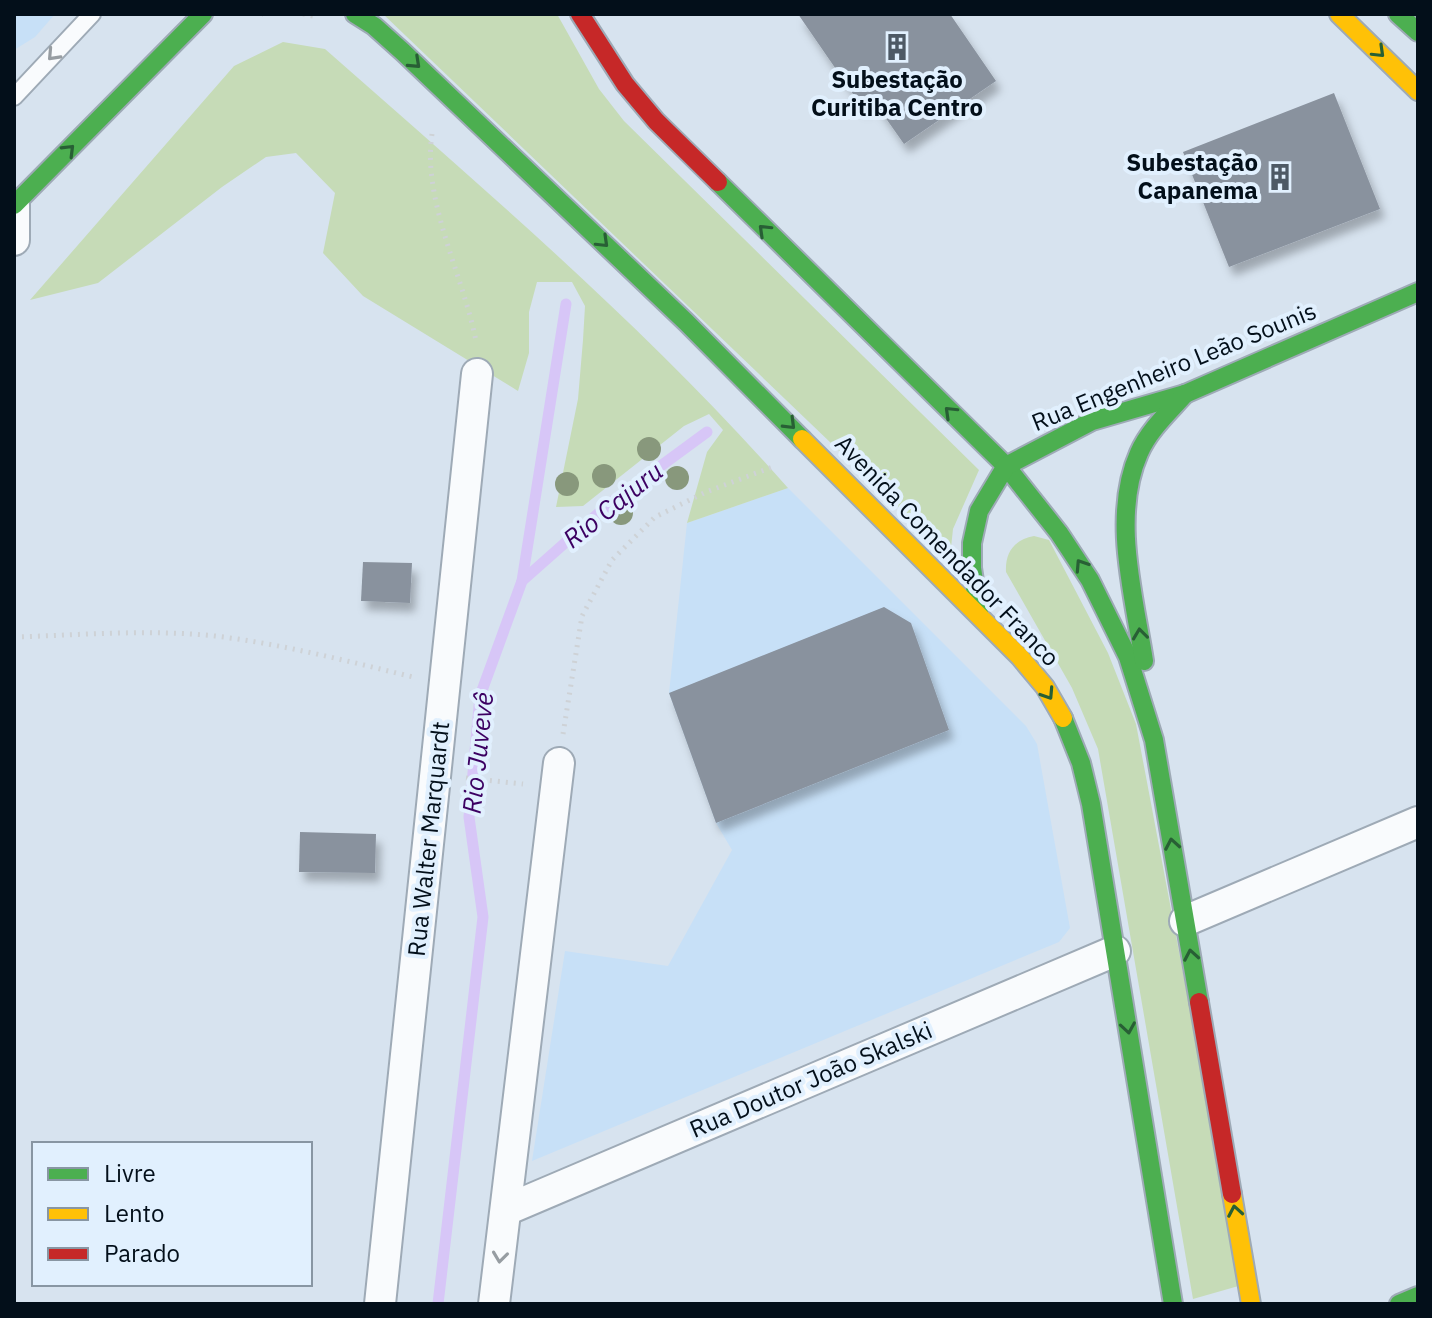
<svg xmlns="http://www.w3.org/2000/svg" width="1432" height="1318" font-family="'IBM Plex Sans',sans-serif">
<style>
.built{fill:#c7e0f7}
.green{fill:#c6dbb7}
.lines{fill:none;stroke-linecap:round;stroke-linejoin:round}
.stream{stroke:#d7c6f7;stroke-width:11}
.building{fill:#89929e;filter:url(#shadow)}
.lane-casing{stroke:#9eaab6;stroke-width:20}
.street-casing{stroke:#9eaab6;stroke-width:34}
.fast-casing{stroke:#9eaab6;stroke-width:22}
.slow-casing{stroke:#9eaab6;stroke-width:22}
.jam-casing{stroke:#9eaab6;stroke-width:22}
.path{stroke:#ced2d6;stroke-width:5;stroke-dasharray:2 6;stroke-linecap:butt}
.lane{stroke:#f9fbfd;stroke-width:16}
.street{stroke:#f9fbfd;stroke-width:30}
.fast{stroke:#4caf50;stroke-width:18}
.slow{stroke:#ffc107;stroke-width:18}
.jam{stroke:#c62828;stroke-width:18}
.tree{fill:#88987c}
.oneway{stroke:#285f35}
.oneway2{stroke:#979da2}
.labels{text-anchor:middle;stroke-width:8;stroke-linejoin:round;paint-order:stroke}
.poi-label{font-size:24px;font-weight:bold;fill:#030f1a;stroke:#e1f0fe}
.street-label{font-size:24px;fill:#030f1a;stroke:#e1f0fe}
.water-label{font-size:26px;font-style:italic;fill:#3c0062;stroke:#e1f0fe}
</style>
<defs>
<filter id="shadow"><feDropShadow dx="5" dy="9" stdDeviation="4" flood-color="#0004"/></filter>
</defs>
<rect width="100%" height="100%" fill="#d7e3ef"/>
<g class="built">
<polygon points="14,14 55,14 35,37 14,50"/>
<polygon points="788,488 1026,726 1037,744 1070,928 1059,942 532,1161 565,951 668,966 732,850 716,823 669,693 687,523"/>
</g>
<g class="green">
<polygon points="383,14 557,14 599,89 624,121 979,470 953,529 950,557"/>
<path d="M283,42L325,49C485,190 647,328 788,488L687,523L707,452L723,430L709,414L684,426L583,506L556,507L578,399L583,340L585,306L572,282H537L529,312V353L518,391L363,296L323,253L335,193L296,153L266,157L222,187L98,283L30,300L234,66Z"/>
<path d="M1034,536L1049,540L1108,653L1136,724L1242,1285L1193,1299L1098,749L1072,688L1006,572C1005,552 1014,540 1034,536Z"/>
</g>
<g class="lines">
<g class="stream">
<polyline points="522,581 609,504 707,432"/>
<polyline points="438,1304 483,917 469,817 480,696 522,581 566,304"/>
</g>
</g>
<g class="building">
<polygon points="798,14 950,14 996,81 904,144 873,100 862,107"/>
<polygon points="1334,93 1380,209 1229,267 1183,152"/>
<polygon points="363,562 412,563 410,603 361,601"/>
<polygon points="884,607 911,623 949,730 716,823 669,693"/>
<polygon points="300,832 376,834 375,873 299,872"/>
</g>
<g class="lines">
<g class="lane-casing">
<polyline id="lane" points="14,97 92,14"/>
</g>
<g class="street-casing">
<g id="street">
<polyline points="14,240 14,205"/>
<polyline points="1185,921 1418,822"/>
<polyline points="506,1210 1115,951"/>
<polyline points="380,1304 477,374"/>
<polyline points="494,1304 559,763"/>
</g>
</g>
<g class="fast-casing">
<g id="fast">
<polyline points="355,14 374,26 403,52 686,322 802,439"/>
<polyline points="1398,14 1418,32"/>
<polyline points="718,182 1006,466 1059,533 1090,580 1128,657 1154,740 1199,1002"/>
<polyline points="14,205 203,14"/>
<polyline points="979,614 972,568 972,543 979,511 1006,466 1092,421 1185,394 1418,292"/>
<path d="M1144,661C1134,596 1111,516 1139,453C1149,430 1169,412 1185,394"/>
<polyline points="1063,718 1081,763 1091,804 1173,1304"/>
<polyline points="1399,1304 1418,1296"/>
</g>
</g>
<g class="slow-casing">
<g id="slow">
<polyline points="1339,14 1418,91"/>
<polyline points="802,439 1020,657 1045,687 1063,718"/>
<polyline points="1232,1194 1251,1304"/>
</g>
</g>
<g class="jam-casing">
<g id="jam">
<polyline points="580,14 625,84 656,121 718,182"/>
<polyline points="1199,1002 1232,1194"/>
</g>
</g>
<g class="path">
<polyline points="262,14 263,14"/>
<polyline points="303,14 318,17"/>
<path d="M432,134C422,200 463,275 476,341"/>
<path d="M14,637C81,635 149,629 215,636C282,644 347,661 413,677"/>
<polyline points="563,734 582,616 612,560 655,517 706,492 775,466"/>
<polyline points="466,778 523,784"/>
</g>
<use href="#lane" class="lane"/>
<use href="#street" class="street"/>
<use href="#fast" class="fast"/>
<use href="#slow" class="slow"/>
<use href="#jam" class="jam"/>
</g>
<g class="tree">
<circle cx="649" cy="449" r="12"/>
<circle cx="604" cy="476" r="12"/>
<circle cx="677" cy="478" r="12"/>
<circle cx="567" cy="484" r="12"/>
<circle cx="621" cy="513" r="12"/>
</g>
<defs><path id="oneway-chevron" d="M-2-3.5L2.5 0L-2 3.5" fill="none" stroke-width="1.6" stroke-linecap="round" stroke-linejoin="round" transform="scale(2)"/></defs>
<g class="oneway">
<use href="#oneway-chevron" transform="translate(1379 52) rotate(44)"/>
<use href="#oneway-chevron" transform="translate(415 63) rotate(43)"/>
<use href="#oneway-chevron" transform="translate(69 150) rotate(-45)"/>
<use href="#oneway-chevron" transform="translate(764 230) rotate(-136)"/>
<use href="#oneway-chevron" transform="translate(603 242) rotate(44)"/>
<use href="#oneway-chevron" transform="translate(950 412) rotate(-136)"/>
<use href="#oneway-chevron" transform="translate(790 424) rotate(45)"/>
<use href="#oneway-chevron" transform="translate(1081 565) rotate(-123)"/>
<use href="#oneway-chevron" transform="translate(1140 634) rotate(-97)"/>
<use href="#oneway-chevron" transform="translate(1048 694) rotate(57)"/>
<use href="#oneway-chevron" transform="translate(1172 844) rotate(-100)"/>
<use href="#oneway-chevron" transform="translate(1191 955) rotate(-100)"/>
<use href="#oneway-chevron" transform="translate(1128 1028) rotate(81)"/>
<use href="#oneway-chevron" transform="translate(1235 1211) rotate(-100)"/>
</g>
<g class="oneway2">
<use href="#oneway-chevron" transform="translate(53 55) rotate(133)"/>
<use href="#oneway-chevron" transform="translate(500 1257) rotate(97)"/>
</g>
<defs>
<g id="building-bare" transform="scale(2.16)"><path d="M-4-6H4V6H1V3H-1V6H-4ZM-2.5-4.3h1.7v1.8h-1.7ZM.8-4.3h1.7v1.8H.8ZM-2.5-1h1.7V.8h-1.7ZM.8-1h1.7V.8H.8Z" fill="#4d5965" stroke="#e1f0fe" stroke-width="2.5" paint-order="stroke"/></g>
</defs>
<g fill-rule="evenodd">
<use href="#building-bare" x="897" y="47"/>
<use href="#building-bare" x="1280" y="177"/>
</g>
<g class="labels">
<g class="poi-label">
<text x="897" y="88">Subestação<tspan x="897" dy="28">Curitiba Centro</tspan></text>
<text x="1258" y="171" text-anchor="end">Subestação<tspan x="1258" dy="28">Capanema</tspan></text>
</g>
<g class="street-label">
<text transform="translate(1174 367) rotate(-22)" y="8">Rua Engenheiro Leão Sounis</text>
<text transform="translate(947 551) rotate(46)" y="8">Avenida Comendador Franco</text>
<text transform="translate(429 839) rotate(-84)" y="8">Rua Walter Marquardt</text>
<text transform="translate(811 1080) rotate(-23)" y="8">Rua Doutor João Skalski</text>
</g>
<g class="water-label">
<text transform="translate(613 505) rotate(-39)" y="9">Rio Cajuru</text>
<text transform="translate(478 753) rotate(-84)" y="9">Rio Juvevê</text>
</g>
</g>
<rect width="1432" height="1318" fill="none" stroke="#030f1a" stroke-width="32"/>
<rect x="32" y="1142" width="280" height="144" fill="#e1f0fe" stroke="#8896a3" stroke-width="2"/>
<rect x="48" y="1168" width="40" height="12" fill="#4caf50" stroke="#8896a3" stroke-width="2"/>
<text x="104" y="1182" font-size="24" fill="#030f1a">Livre</text>
<rect x="48" y="1208" width="40" height="12" fill="#ffc107" stroke="#8896a3" stroke-width="2"/>
<text x="104" y="1222" font-size="24" fill="#030f1a">Lento</text>
<rect x="48" y="1248" width="40" height="12" fill="#c62828" stroke="#8896a3" stroke-width="2"/>
<text x="104" y="1262" font-size="24" fill="#030f1a">Parado</text>
</svg>
